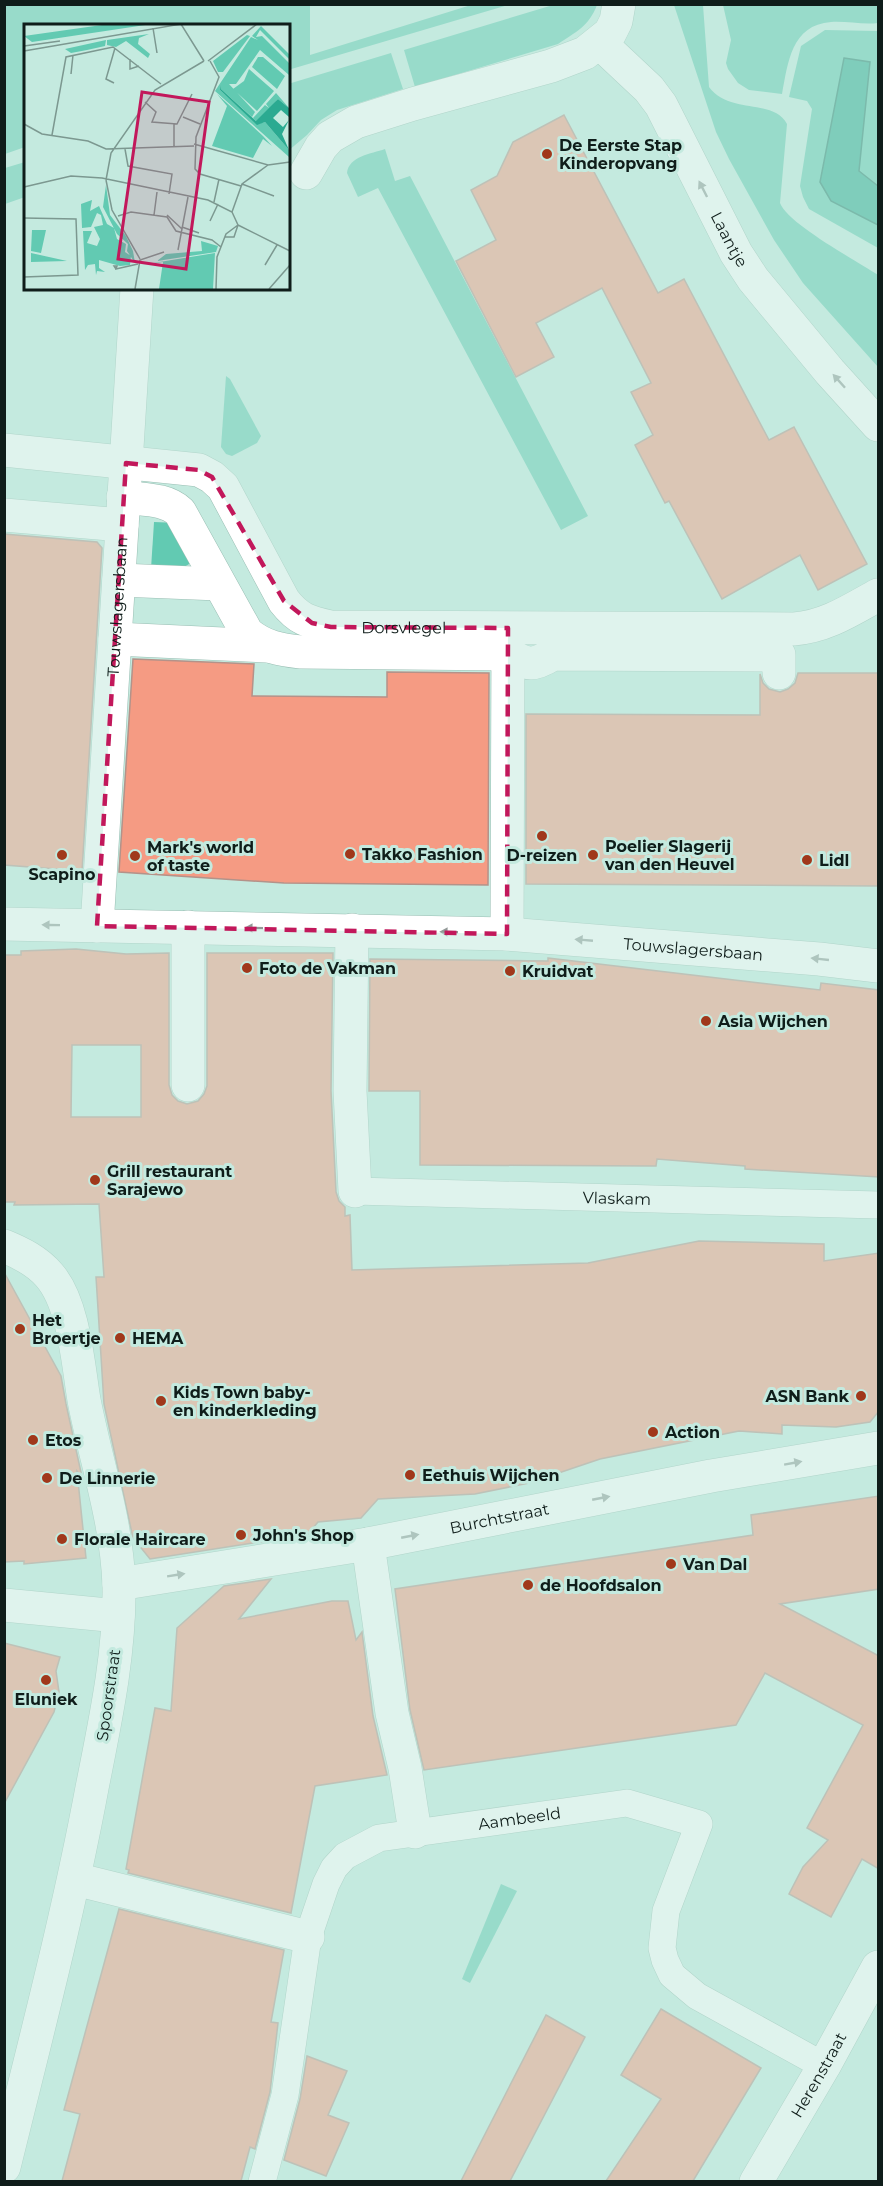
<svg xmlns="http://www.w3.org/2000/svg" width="883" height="2186" font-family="Montserrat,sans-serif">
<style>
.green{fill:#62cab2}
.water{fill:#2baa91;stroke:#23806d;stroke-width:1.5}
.building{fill:#f59b83;stroke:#b49289;stroke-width:1.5;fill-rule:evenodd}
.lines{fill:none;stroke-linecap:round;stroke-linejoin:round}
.lane-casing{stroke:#99beb3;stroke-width:28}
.street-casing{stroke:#99beb3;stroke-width:34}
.lane{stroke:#fff;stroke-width:27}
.street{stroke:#fff;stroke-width:33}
.oneway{fill:#939998}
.marked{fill:none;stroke:#c2185b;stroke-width:4.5;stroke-dasharray:12 8;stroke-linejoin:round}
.poi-dot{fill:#a0381b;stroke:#c4eadf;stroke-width:2}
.labels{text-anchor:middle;stroke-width:6;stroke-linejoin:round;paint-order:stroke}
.poi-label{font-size:16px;font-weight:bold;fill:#0f1d1a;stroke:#c4eadf;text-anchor:start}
.street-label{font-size:16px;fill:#0f1d1a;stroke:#c4eadf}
.inset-road{fill:none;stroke:#7c9890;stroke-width:1.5}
.view{fill:#c2185b;fill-opacity:0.15;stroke:#c2185b;stroke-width:3}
.inset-edge{fill:none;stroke:#0f1d1a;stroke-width:3}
</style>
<rect width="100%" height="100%" fill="#c4eadf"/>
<g class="green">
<polygon points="5,4 310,5 310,55 471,5 508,5 288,70 288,26 26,26 25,147 5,154"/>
<path d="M553,5H597C589,26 576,32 558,44L415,87L404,50Z"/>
<path d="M674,5H703L709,87C730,115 773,98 787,124L780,203C788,224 857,261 878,275V367L803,283L774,240L729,159L716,132Z"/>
<path d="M723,5H878V23C863,25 847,21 831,22C791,25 788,63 782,94L749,90L738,83L728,69L726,63L731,40Z"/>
<polygon points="825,30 878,31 878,186 859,171 870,62 844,58 820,181 831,201 878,225 878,248 809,209 803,197 800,186 812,109 807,101 789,97 801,46"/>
<polygon points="391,53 403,89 337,110 321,120 307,135 288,151 288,84"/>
<path d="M385,149L395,181L410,176L588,516L561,530L378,188L358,197L347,173C349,156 371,154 385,149Z"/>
<polygon points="25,162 25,197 5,204 5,168"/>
<polygon points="226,376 230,379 261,436 257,443 232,456 226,454 221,447"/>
<polygon points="154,522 178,523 198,559 177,571 151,569"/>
<polygon points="501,1884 517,1891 470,1983 462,1979"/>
</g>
<polygon class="water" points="844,58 870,62 859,171 878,186 878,225 831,201 820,182"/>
<g class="building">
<polygon points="564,115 658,293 684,279 769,440 794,427 867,564 818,590 800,555 722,599 669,501 665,503 635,445 653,435 631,392 651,383 602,288 536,323 554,357 516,377 456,261 496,240 471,190 497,176 513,142"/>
<polygon points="4,534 97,542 102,548 82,871 4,865"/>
<polygon points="133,659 254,664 252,696 387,697 387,672 489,673 488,885 284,883 119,872"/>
<polygon points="798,673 879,673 879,886 526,884 526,714 760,715 760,674 763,683 769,689 780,692 788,689 795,683"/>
<path d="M76,949L126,954L169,953V1085L172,1095L178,1101L187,1104L198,1101L204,1094L207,1086V953H333L331,1091L336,1192L339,1201L345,1207V1216L350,1215L352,1270L588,1263L699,1241L824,1244V1261L879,1253V1411L870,1422L836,1427L782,1425V1434L739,1431L600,1459L529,1483L475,1494L378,1499L361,1518L318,1522L307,1535L278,1536L279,1539L150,1559L133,1538L104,1404L96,1277H104L99,1204L14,1205L15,1202H4V955H21V951ZM72,1045H141V1117H71Z"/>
<polygon points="548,958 820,990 821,983 879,990 879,1177 745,1169 745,1166 657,1159 656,1166 420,1165 420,1091 369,1091 370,959 548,961"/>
<polygon points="4,1272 61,1376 66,1404 82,1477 77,1471 86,1558 24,1564 24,1561 4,1562"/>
<polygon points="879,1496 879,1589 780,1604 879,1656 879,1869 862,1859 831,1917 789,1894 803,1867 828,1840 807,1828 863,1725 765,1673 736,1725 424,1770 410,1710 395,1589 753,1535 751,1515"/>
<polygon points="271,1579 239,1619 332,1601 348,1601 356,1640 362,1632 373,1716 387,1775 315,1786 291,1913 128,1873 129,1870 126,1869 155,1708 171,1711 177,1628 224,1586"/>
<polygon points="4,1643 60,1657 56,1671 59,1692 54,1712 4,1804"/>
<polygon points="119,1909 284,1950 271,2022 278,2023 270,2092 255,2149 250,2147 241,2181 62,2181 80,2114 64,2110"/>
<polygon points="661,2009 761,2068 693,2181 606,2181 661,2099 621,2075"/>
<polygon points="546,2015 585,2037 510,2181 461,2181"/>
<polygon points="307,2056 347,2071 328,2115 349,2123 326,2176 284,2160 300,2099"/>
</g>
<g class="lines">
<g class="lane-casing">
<g id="lane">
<path id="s1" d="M355,1191L878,1205"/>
<path id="s2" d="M262,2182L285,2095L308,1937L326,1884L334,1868L345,1856L379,1838L627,1803L699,1824L666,1911L662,1948L665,1960L672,1975L697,1996L824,2066"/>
</g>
</g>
<g class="street-casing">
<g id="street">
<path id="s3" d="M600,43L649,89L661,105L736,253L753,279L830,372L878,425"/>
<polyline points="306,173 321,147 330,137 356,122 413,104 551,66 585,53 610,33 616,21 619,4"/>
<path id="s4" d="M4,450L199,470L212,477L223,487L284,601C298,619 308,622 331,627L794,629C825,627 851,610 878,595"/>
<path d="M123,497C143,500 165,498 180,512L247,633C264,647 280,650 301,652L508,654C528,666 534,666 553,654L779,655V673"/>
<polyline points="4,515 122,525"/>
<polyline points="119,580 219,584"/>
<polyline points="115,639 266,646"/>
<path id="s5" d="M4,924L507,934L819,959L878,966"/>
<path id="s6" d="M97,926L137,288"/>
<polyline points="188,927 188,1085"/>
<polyline points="352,930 350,1091 355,1191"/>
<polyline points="507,934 508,636"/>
<path d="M4,1246C21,1253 37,1261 49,1275C74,1303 78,1364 84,1400C96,1462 117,1522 119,1586C120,1654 105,1722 92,1788C68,1916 35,2041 4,2167"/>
<polyline points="368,1544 392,1713 405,1768 415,1832"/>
<path id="s7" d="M119,1584L368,1544L711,1476L878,1448"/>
<polyline points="4,1605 118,1616"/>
<polyline points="75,1879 308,1937"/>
<path id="s8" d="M756,2182L824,2066L878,1967"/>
</g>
</g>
<use href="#lane" class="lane"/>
<use href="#street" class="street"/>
</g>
<defs><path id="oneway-solid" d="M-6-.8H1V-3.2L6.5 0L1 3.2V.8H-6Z" transform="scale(1.5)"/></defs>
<g class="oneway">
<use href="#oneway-solid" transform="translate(703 189) rotate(-117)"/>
<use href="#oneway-solid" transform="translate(839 381) rotate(-132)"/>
<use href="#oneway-solid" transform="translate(51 925) rotate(-179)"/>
<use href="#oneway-solid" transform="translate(254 928) rotate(-179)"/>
<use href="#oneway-solid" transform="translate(449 932) rotate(-178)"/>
<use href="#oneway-solid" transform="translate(584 940) rotate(-175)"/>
<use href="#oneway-solid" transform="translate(820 959) rotate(-174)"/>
<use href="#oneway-solid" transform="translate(793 1463) rotate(-10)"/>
<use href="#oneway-solid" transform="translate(601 1498) rotate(-11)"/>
<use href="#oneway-solid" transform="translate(410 1536) rotate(-11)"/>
<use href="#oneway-solid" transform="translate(176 1575) rotate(-9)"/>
</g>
<path d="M0 0H883V2186H0ZM126,463L199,470L212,477L284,601L312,623L331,627L508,628L507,934L97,926Z" fill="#c4eadf" fill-opacity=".55" fill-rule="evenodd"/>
<path class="marked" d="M126,463L199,470L212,477L284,601L312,623L331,627L508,628L507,934L97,926Z"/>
<g class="poi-dot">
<circle cx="547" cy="154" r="6"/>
<circle cx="542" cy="836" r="6"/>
<circle cx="350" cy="854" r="6"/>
<circle cx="62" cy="855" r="6"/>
<circle cx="593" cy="855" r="6"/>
<circle cx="135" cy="856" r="6"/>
<circle cx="807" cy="860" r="6"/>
<circle cx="247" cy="968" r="6"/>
<circle cx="510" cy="971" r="6"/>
<circle cx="706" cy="1021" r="6"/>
<circle cx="95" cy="1180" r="6"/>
<circle cx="20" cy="1329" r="6"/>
<circle cx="120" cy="1338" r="6"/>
<circle cx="861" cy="1396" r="6"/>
<circle cx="161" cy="1401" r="6"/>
<circle cx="653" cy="1432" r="6"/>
<circle cx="33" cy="1440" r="6"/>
<circle cx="410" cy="1475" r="6"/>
<circle cx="47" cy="1478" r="6"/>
<circle cx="241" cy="1535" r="6"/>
<circle cx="62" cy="1539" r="6"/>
<circle cx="671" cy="1564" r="6"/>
<circle cx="528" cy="1585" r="6"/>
<circle cx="46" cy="1680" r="6"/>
</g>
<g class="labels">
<g class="poi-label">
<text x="559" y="151">De Eerste Stap<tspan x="559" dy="18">Kinderopvang</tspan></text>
<text x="605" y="852">Poelier Slagerij<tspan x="605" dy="18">van den Heuvel</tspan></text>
<text x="147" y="853">Mark's world<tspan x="147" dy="18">of taste</tspan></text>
<text x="362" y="860">Takko Fashion</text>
<text x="542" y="861" text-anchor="middle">D-reizen</text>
<text x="819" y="866">Lidl</text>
<text x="62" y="880" text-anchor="middle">Scapino</text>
<text x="259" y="974">Foto de Vakman</text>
<text x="522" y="977">Kruidvat</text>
<text x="718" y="1027">Asia Wijchen</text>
<text x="107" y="1177">Grill restaurant<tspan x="107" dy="18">Sarajewo</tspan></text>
<text x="32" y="1326">Het<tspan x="32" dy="18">Broertje</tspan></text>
<text x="132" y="1344">HEMA</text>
<text x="173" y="1398">Kids Town baby-<tspan x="173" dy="18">en kinderkleding</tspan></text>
<text x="849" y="1402" text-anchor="end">ASN Bank</text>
<text x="665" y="1438">Action</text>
<text x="45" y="1446">Etos</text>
<text x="422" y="1481">Eethuis Wijchen</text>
<text x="59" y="1484">De Linnerie</text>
<text x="253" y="1541">John's Shop</text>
<text x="74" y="1545">Florale Haircare</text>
<text x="683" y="1570">Van Dal</text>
<text x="540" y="1591">de Hoofdsalon</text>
<text x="46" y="1705" text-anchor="middle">Eluniek</text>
</g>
<g class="street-label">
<text dy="6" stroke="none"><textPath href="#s3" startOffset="238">Laantje</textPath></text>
<text dy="6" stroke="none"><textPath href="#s6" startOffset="320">Touwslagersbaan</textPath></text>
<text dy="6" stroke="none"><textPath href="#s4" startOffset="483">Dorsvlegel</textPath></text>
<text dy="6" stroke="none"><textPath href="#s5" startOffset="690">Touwslagersbaan</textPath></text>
<text dy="6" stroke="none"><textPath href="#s1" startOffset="262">Vlaskam</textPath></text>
<text dy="6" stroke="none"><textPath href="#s7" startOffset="386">Burchtstraat</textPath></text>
<text transform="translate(108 1695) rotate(-82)" y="6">Spoorstraat</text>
<text dy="6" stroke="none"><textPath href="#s2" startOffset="520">Aambeeld</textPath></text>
<text dy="6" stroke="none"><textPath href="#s8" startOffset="124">Herenstraat</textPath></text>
</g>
</g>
<g transform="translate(24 24)">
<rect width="266" height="266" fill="#c4eadf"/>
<path d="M85,0H128L8,18L0,12ZM237,2L265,30V35L236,6L232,13L238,12L265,39V51L236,26L212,60H205L231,88L228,93L197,65V59L196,66L233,100L241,98L265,126V133L191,67L227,13L234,16L228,12ZM125,10L115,14L114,20L126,30L124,34L102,17L92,23L83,21V16ZM223,11L226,12L199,48H194L189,37ZM82,16L81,22L63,26L47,29L41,25ZM234,33H239L261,52L253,65L228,43ZM225,45L250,67L233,87L209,65L220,57ZM252,69L265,84L254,75L235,97H232L229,94L241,81L245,84L242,80ZM193,70L239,112L248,122L239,115L229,134L188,122L203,82ZM82,161L86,191L102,212L109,227L111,239L103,227L104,220L93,210L79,183ZM68,176L66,187L75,182L83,200L90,204L93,215L102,220L101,228L107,232L106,241L96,242L75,236V244L81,248L73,247L72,251L71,240L64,241L61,246L59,207H68L63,219L73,222L76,215L70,203L79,201L77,191L73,189L67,203L58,204L57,180ZM8,206H22L17,229L7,227ZM177,217L194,222L192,228L133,237L142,230L178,227ZM7,229L43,237L7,238ZM191,229L189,265H135L139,238L117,241Z" fill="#62cab2"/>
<path d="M197,59V65L232,97L254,75L265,84V93L257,86L249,94L259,103L265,96L258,110L265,126L241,98L233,101L196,66Z" fill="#2baa91"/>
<path class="inset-road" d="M129,4L133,29M0,22L36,17M0,27L157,0L180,37M106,35V45L115,42M184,37L233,0M186,37L195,53L172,113L171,145L176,150L217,162M47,50L49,31M90,59L82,55L91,24M121,78L132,88L128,98L153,100L168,70M159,93L176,100M0,100L18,110L64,117L82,125L170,122M150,100V123M28,111L42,33L89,23L137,60M170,120L244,141L266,138M101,125L104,142L148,150L145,170M82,156L87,129L131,66L180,37M82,156L88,186L116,235M218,160L250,172M0,163L47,152L78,154L184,176L208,188L214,201M190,178L195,155M208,188L218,160L244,141M130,191L133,168M143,191L158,205M94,192L107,188L143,193L152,207L188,216L197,223M0,194L52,195L54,251L0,253M186,197L194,180M214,201L266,227M158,203L175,209M201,213H210L214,201M154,226L164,173M241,241L253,221M92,245L90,242H93L92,245L114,240M111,265L116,236L140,228M192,265L193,233L202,210L214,201M245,265L266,241"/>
<path class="view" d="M118,68L185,78L162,245L94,235Z"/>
<rect width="266" height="266" class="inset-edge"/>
</g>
<rect width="883" height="2186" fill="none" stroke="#0f1d1a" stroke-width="12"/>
</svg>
